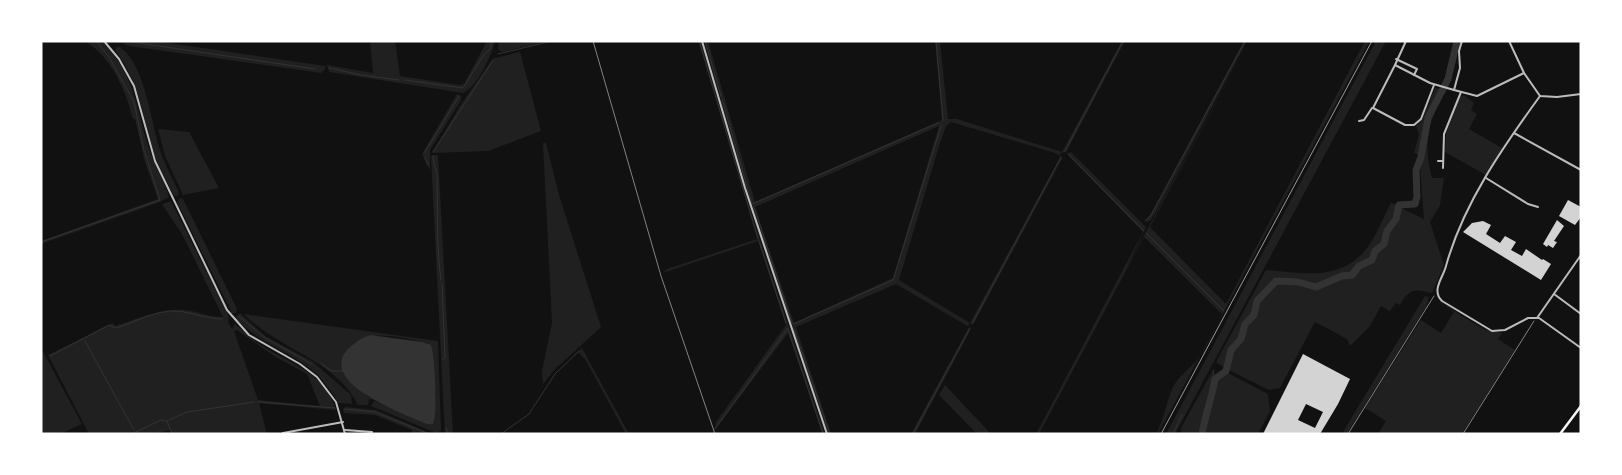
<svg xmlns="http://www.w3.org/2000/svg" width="1622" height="475" font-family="'Public Sans',sans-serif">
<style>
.green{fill:#202020;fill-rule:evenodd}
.water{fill:#333}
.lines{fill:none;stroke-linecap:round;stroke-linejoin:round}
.stream{stroke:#333;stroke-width:1}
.river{stroke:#333;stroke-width:7}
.building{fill:#d3d3d3;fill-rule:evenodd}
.path{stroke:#f5f5f5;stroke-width:0.5}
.minor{stroke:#bcbcbc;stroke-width:2}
.tertiary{stroke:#bcbcbc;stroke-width:2}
.primary{stroke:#f5f5f5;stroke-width:2.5}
.rail{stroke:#9a9a9a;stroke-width:1}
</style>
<rect width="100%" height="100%" fill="#111"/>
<g class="green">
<path d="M84,41H102C139,81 134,107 151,154C156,169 165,182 169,197L160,202L41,244V241L158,199L145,162L135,119H133C126,91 111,55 84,41Z"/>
<polygon points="119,41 156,41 325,66 325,69 321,73 307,71 129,46"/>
<path d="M370,41H395L400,76L459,85L464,84L487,41H495C492,55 477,87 463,93L329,72L327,65L373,73Z"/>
<polygon points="499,41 549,41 502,52 498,49"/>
<polygon points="699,41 701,41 745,195 825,434 823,434 788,333 714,431 716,422 786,325 758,241 663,273 667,269 757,239"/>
<path d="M704,41H708L755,202L942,120L935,41H940L948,119H957L1062,152L1122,41H1125L1066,152L1060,153L1062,159L974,323L968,324L970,331L915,434H911L969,327L896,284L796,327L831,434H828L752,208ZM951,122L1052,152L1061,156L970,323L899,280L940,143L946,126ZM939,126L893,278L794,323L755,207Z"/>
<polygon points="1244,41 1247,41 1157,210 1150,221 1144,222 1151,214"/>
<path d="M1249,41L1150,227L1226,304L1365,41L1369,42L1158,434H1156C1164,420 1166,402 1173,387C1179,376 1188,370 1196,361C1207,349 1214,329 1222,314L1144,237L1039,434H1036L1143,232L1067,154L1071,152L1146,227L1126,269Z"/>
<polygon points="1376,41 1386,41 1175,434 1166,434"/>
<path d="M118,46C144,60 151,121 159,147C164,163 172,178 179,192L178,196H174C167,181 158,166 153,150C141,111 141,85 115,50Z"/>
<polygon points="520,52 541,131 488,151 432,153 460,106 491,61 495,58"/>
<path d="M1435,88L1447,90C1427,120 1423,145 1432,178H1444L1440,205L1430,222L1444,265L1432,293C1417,290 1410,286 1400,305L1396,303L1390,311L1381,306L1370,326L1350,346L1347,339L1315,322L1280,388L1269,390L1227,369L1233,349L1242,339L1246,325L1255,317L1257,301L1273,284L1297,283L1316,288L1328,282L1353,276L1360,268L1373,261L1375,252L1385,243L1389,229L1398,218L1399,207L1424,219L1420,166L1422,157L1414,153L1419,134L1416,126L1422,120Z"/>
<polygon points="457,94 461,96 461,100 430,150 430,170 422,154"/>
<polygon points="1464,95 1474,103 1471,110 1477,114 1469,129 1502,148 1486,175 1445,152 1446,133 1460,97"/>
<polygon points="158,129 189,132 219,188 183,195 165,156"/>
<polygon points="543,143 546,143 559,195 601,327 554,370 543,384 542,371 552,323"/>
<polygon points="438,155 453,434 445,434 431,157 432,155"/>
<polygon points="180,198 183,199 237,309 236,313 232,313 177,202"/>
<path d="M171,201L229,317L228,322L232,329L235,324C243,330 250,338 259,344C287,362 326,373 336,410L259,403L267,434H171L170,430L154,434H89L48,355L113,323L115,326C137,319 162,308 184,310C197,311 208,317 223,317L182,234L162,204ZM237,330L274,356L307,374L320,406L258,400L234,331Z"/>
<path d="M1391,203L1397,205L1395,217L1385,232L1383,242L1374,250L1369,260L1358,265L1350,274L1337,276L1318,285L1310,286L1299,280L1288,282L1274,279L1255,300L1253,314L1244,323L1240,337L1230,348L1225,368L1216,362L1266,270C1302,273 1341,282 1367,248C1377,235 1383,217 1391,203Z"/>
<polygon points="1425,296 1429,297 1426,307 1347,434 1343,432"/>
<polygon points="1433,298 1485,330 1502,333 1498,339 1515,350 1462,434 1378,434 1386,421 1365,408 1421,320 1441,333 1454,312"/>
<path d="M240,313L265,336L313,362L351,395L352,404L339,403C331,391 323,379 312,370C286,349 260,344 235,318Z"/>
<path d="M244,314L438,341L441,431L436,433L371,406L374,401L431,424L436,394L428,343C399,337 355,324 342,360C345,379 358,389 373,400L369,399L368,405H358C335,359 278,350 244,314Z"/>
<polygon points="41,348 82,424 60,434 41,434"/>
<polygon points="582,348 629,434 626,434 585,359 578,352"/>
<path d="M1213,370C1217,385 1204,417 1201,434H1181V428Z"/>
<polygon points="1226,372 1268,394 1270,411 1258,434 1202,434 1215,391 1215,381"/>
<polygon points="945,385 991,434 977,434 939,395"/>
<polygon points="346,407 376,410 432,434 412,434 412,430 375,415 344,413 343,409"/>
</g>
<path class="water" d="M370,335L423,342L431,345C435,356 438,415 433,424H427C407,415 329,388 343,356C348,346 359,339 370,335Z"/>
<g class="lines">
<g class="stream">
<polyline points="125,41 315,69"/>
<polyline points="699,41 758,238"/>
<polyline points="705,41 721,96"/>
<polyline points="936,41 943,120"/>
<polyline points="498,54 552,41"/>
<polyline points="329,68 361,75 399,80"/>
<polyline points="405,80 463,88 483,56 491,48 491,41"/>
<polyline points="722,99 752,204 938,123"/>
<polyline points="1065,151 1123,41"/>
<polyline points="425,152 459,96"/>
<polyline points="433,152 494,59"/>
<polyline points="1068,154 1144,231"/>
<path d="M433,156C433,163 436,168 437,175C438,210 436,245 441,280"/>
<polyline points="425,158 428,165"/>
<polyline points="754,207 792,323"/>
<polyline points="1146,220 1151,215 1245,41"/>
<polyline points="1146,233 1224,311"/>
<polyline points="759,241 786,323"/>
<polyline points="41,242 160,200 144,150 134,102 109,57 96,41"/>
<polyline points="442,285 445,357 443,360"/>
<polyline points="238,316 267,339 312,364"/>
<polyline points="793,324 893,280 941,126"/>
<polyline points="972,324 1061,157"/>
<polyline points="788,329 823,434"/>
<polyline points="794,329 830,434"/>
<polyline points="85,341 134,430"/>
<path d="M50,356L109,325L116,328C135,322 156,310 176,311C192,312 206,319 222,319"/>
<polyline points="321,363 331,371 343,371"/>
<polyline points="1213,370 1215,379"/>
<polyline points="258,402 335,408"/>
<polyline points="345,409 375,412 429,434"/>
<polyline points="167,421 172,434"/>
<polyline points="446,428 448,434"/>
<polyline points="715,429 788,328"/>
<polyline points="132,434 161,420 167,421 187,412 254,402"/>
<polyline points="501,434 529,414 555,374 579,351"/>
<polyline points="711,434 712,433"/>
<polyline points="913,434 970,328"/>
<polyline points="1173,434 1182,415"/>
</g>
<path class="river" d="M1202,434C1205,415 1212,398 1215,379L1226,371L1231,350L1241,339L1245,324L1254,315L1257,301L1276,281L1298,282L1316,287L1342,276L1352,275L1359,266L1372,260L1375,251L1384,244L1387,231L1396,219L1399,205L1415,204L1417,197L1416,170L1421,157L1428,118L1448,79L1457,41"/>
</g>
<g class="building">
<polygon points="1568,200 1581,207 1581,217 1575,225 1559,216"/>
<polygon points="1557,220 1564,226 1554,241 1557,242 1553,248 1548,245 1547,247 1543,244"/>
<polygon points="1483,221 1491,225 1486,234 1500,243 1505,236 1516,242 1511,250 1522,256 1526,249 1542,260 1543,259 1551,264 1541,280 1463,232 1472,223"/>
<path d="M1303,354L1350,379L1338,404L1320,434H1263ZM1306,404L1323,412L1315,428L1298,420Z"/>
</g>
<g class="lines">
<g class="path">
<polyline points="593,41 661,276 715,434"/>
<polyline points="1348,434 1434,296"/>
<polyline points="1463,434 1534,321"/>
</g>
<g class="minor">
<polyline points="702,41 745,188 827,434"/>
<polyline points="1406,41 1395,65 1430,83 1454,90 1460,68 1459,51 1462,41"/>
<polyline points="1509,41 1524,73 1540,96 1557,97 1581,94"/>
<polyline points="1396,59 1417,69 1414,75"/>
<polyline points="1395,65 1373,108 1405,125 1414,125 1421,119 1434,85"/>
<polyline points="1454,90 1477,96 1524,73"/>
<path d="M1540,96C1503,147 1463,204 1446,266C1443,278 1431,290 1442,301L1492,331L1505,330L1528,318H1539L1581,348"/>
<polyline points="1359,121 1364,120 1372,108"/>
<polyline points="1514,133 1581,170"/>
<polyline points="1438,161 1443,161"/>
<polyline points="1443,168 1444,134 1461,92"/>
<polyline points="1486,178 1528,204 1538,207"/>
<polyline points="1554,294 1581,314"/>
<polyline points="1537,318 1581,255"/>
<polyline points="345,430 372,432"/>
<polyline points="283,433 343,422"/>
</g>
<polyline class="tertiary" points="104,41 119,59 134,86 155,161 227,310 249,335 300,364 317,377 336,402 345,434"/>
<polyline class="primary" points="1560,434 1581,406"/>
<polyline class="rail" points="1161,434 1372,41"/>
</g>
<rect width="1622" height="475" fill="none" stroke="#ffffff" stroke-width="85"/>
</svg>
